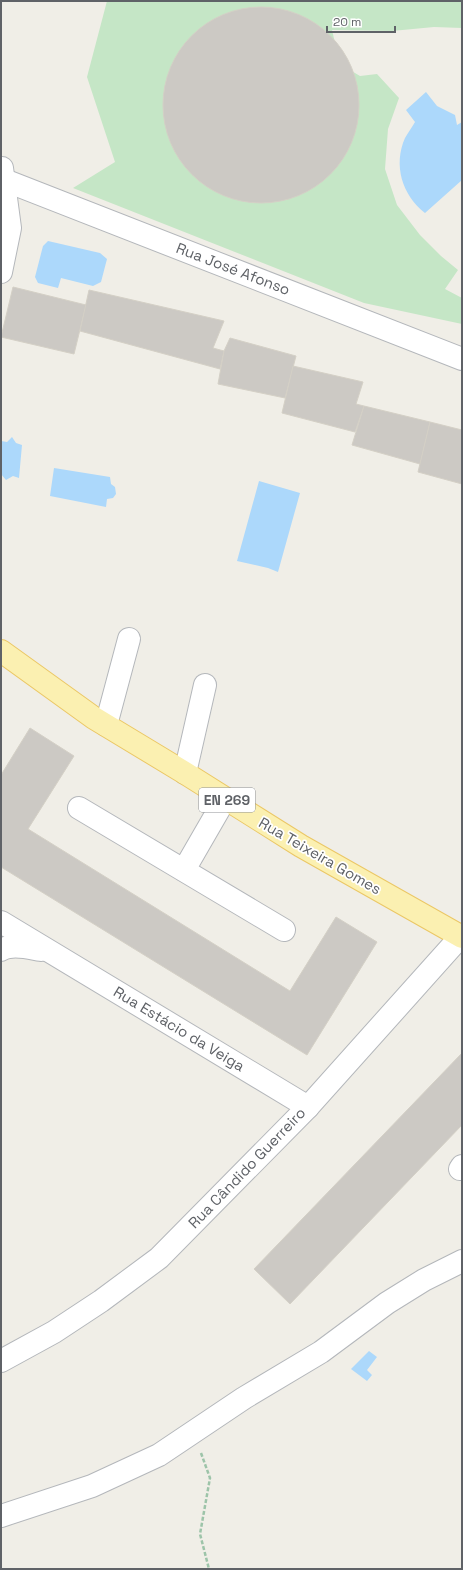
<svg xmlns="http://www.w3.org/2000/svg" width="463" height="1570" font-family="'Space Grotesk',sans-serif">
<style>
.green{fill:#c5e6c6}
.water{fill:#acd8fb}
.building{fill:#ccc9c4;stroke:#d4d0c6}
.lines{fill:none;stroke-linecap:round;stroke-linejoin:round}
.minor-casing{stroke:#b4b7bb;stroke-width:24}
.major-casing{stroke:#ebc765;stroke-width:24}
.path{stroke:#9dc4a9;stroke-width:2.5;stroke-dasharray:4 2;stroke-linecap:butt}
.minor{stroke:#fff;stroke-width:22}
.major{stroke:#fbf0b1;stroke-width:22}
.labels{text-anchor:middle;stroke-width:3.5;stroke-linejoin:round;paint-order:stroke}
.shield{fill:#fff;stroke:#8f9195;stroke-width:1}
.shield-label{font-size:14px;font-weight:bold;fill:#5f6267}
.street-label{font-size:15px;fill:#5f6267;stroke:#fff}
</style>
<rect width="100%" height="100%" fill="#f0eee7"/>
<polygon class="green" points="107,1 462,1 462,28 434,27 392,31 332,30 340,64 360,76 377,74 399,98 388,129 385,169 397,205 420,235 441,256 458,270 445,289 462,298 462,324 364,303 73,188 115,162 87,77"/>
<g class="water">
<path d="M426,92L437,106L455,115L457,125L462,122V180L425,213C402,195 393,165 405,138C408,133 412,127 415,122L406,110Z"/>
<polygon points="48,241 100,253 107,259 101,282 93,286 61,278 58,288 38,283 35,277 43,246"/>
<polygon points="12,437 16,443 22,445 19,478 13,476 6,480 1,474 1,441 7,442"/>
<polygon points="54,468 110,477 111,484 115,487 116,494 113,498 107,499 106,507 50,496"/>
<polygon points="259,481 300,493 278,572 268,568 237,561"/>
<polygon points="369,1351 377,1357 367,1370 372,1375 367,1381 351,1369"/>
</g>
<g class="building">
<circle cx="261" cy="105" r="98"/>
<polygon points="13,287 86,305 74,354 1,337"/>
<polygon points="89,290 224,321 213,348 224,351 220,369 80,331"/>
<polygon points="230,338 296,356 285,398 218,384 224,351"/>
<polygon points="293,366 363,382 356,404 364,406 355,432 282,413"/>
<polygon points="364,406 430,422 420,464 352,445"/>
<polygon points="430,422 462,430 462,484 418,472"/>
<polygon points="30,728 74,756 28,829 290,991 336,917 377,942 307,1055 1,867 1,775"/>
<polygon points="462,1053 462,1125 290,1304 254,1269"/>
</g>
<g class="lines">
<g class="minor-casing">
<g id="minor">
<polyline points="4,180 462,359"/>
<polyline points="1,272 10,228 2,168"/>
<polyline points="106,725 129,639"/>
<polyline points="185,773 205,685"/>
<polyline points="79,808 284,930"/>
<polyline points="184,870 225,799"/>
<polyline points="1,922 308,1107"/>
<path d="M1,950C12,943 29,948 41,950"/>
<polyline points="460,1169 462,1166"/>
<polyline points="1,1361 54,1332 101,1301 159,1258 308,1107 462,935"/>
<polyline points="1,1516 92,1486 159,1455 244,1398 321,1352 387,1303 424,1280 462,1261"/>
</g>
</g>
<g class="major-casing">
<polyline id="major" points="1,651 94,718 185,773 301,846 462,937"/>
</g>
<polyline class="path" points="201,1453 210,1478 200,1534 209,1569"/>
<use href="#minor" class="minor"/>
<use href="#major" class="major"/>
</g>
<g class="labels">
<rect class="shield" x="199" y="788" width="56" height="24" rx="3"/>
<g class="shield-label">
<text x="227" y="805">EN 269</text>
</g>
<g class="street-label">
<text transform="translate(233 269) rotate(21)" y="5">Rua José Afonso</text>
<text transform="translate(320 856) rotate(30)" y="5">Rua Teixeira Gomes</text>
<text transform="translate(179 1029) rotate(31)" y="5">Rua Estácio da Veiga</text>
<text transform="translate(247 1168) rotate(-46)" y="5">Rua Cândido Guerreiro</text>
</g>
</g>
<rect width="463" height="1570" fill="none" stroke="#5f6267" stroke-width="4"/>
<path d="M327 26v6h68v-6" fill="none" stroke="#5f6267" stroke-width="2"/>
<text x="333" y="26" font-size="12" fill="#5f6267" stroke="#ffffff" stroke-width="3" paint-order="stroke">20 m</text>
</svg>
